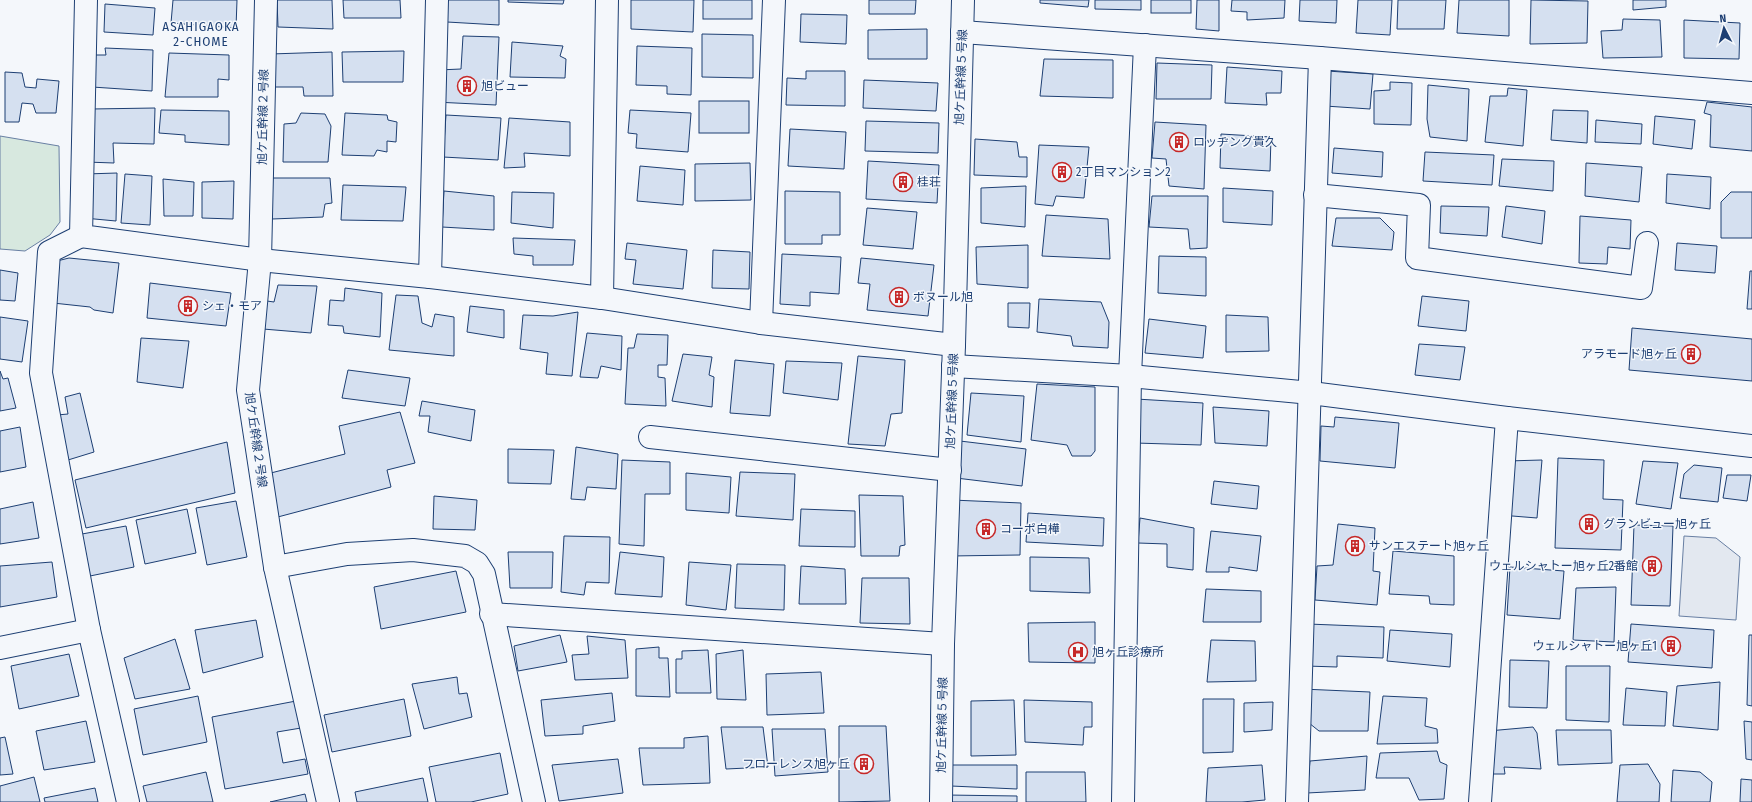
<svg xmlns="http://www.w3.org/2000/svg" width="1752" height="802" font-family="'Fira Sans Condensed','Noto Sans JP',sans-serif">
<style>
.green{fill:#d7e8df;stroke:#687fa3}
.parking{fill:#e3e8f0;stroke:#687fa3}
.building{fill:#d5e0f0;stroke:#1d3f73}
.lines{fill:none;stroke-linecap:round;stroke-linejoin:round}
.minor-casing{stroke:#1d3f73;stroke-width:24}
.tertiary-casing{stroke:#1d3f73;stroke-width:24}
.minor{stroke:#f4f7fb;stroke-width:22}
.tertiary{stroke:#f4f7fb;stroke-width:22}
.labels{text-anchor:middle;stroke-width:3;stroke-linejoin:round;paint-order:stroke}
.street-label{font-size:12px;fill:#1d3f73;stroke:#f4f7fb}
.poi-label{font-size:12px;fill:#1d3f73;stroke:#f4f7fb;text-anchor:start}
.neighbourhood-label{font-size:13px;letter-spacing:1px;fill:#1d3f73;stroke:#f4f7fb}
</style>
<rect width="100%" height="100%" fill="#f4f7fb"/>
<polygon class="green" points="0,136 59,146 60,222 50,235 25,251 0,249"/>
<polygon class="parking" points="1684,536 1716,538 1740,557 1736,620 1679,616"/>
<g class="building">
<polygon points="173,0 237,0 236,28 171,23"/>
<polygon points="277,0 332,0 333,29 278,27"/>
<polygon points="343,0 400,0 401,18 344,18"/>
<polygon points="447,0 499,0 499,25 447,22"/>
<polygon points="508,0 564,0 563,4 508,2"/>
<polygon points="631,0 694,0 693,32 631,29"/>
<rect x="703" y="0" width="49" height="19"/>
<polygon points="869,0 916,0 915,14 869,14"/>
<polygon points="1040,0 1089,0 1088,7 1040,3"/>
<polygon points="1095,0 1141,0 1141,10 1095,9"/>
<rect x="1151" y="0" width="40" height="13"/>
<polygon points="1197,0 1219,0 1219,31 1196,29"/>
<polygon points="1232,0 1285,0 1284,18 1247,20 1247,12 1231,11"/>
<polygon points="1300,0 1337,0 1336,23 1299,21"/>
<polygon points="1358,0 1392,0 1390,35 1356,33"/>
<polygon points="1398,0 1446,0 1444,29 1397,29"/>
<polygon points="1459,0 1509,0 1509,36 1457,33"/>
<polygon points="1531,0 1588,1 1587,43 1530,44"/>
<polygon points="1633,0 1666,0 1666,7 1633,10"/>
<polygon points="105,4 155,8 153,35 104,32"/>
<polygon points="801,14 847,15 846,44 800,42"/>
<polygon points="1623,19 1660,20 1662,57 1603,58 1601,31 1622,30"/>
<polygon points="1684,20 1740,23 1739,59 1684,58"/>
<polygon points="927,29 927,59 868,59 868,30"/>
<polygon points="702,34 753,35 753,78 702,77"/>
<polygon points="463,36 499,37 496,105 435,102 438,70 461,69"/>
<polygon points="512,42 563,46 560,56 566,59 565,78 510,77"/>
<polygon points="637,46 692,48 691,95 667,94 667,86 636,85"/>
<polygon points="105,48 153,50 152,91 92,87 94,55 106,55"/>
<polygon points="404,51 403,82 343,82 342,52"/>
<polygon points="332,52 333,96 304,96 303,87 272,87 270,54"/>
<polygon points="169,53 229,55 229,80 218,79 218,97 165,97"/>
<polygon points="1044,59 1113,60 1113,98 1040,96"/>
<polygon points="1157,63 1212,65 1211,99 1156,99"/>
<polygon points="1227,67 1282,71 1281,93 1266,93 1267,105 1225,103"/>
<polygon points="806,71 845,71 845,106 786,105 787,78 806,79"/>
<polygon points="1327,71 1373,74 1370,109 1325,106"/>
<polygon points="5,72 22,73 25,87 36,88 37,79 59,81 56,113 36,113 33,104 22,103 19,122 5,122"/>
<polygon points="864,80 938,83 936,111 863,108"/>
<polygon points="1390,82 1412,83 1411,125 1374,124 1374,91 1390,90"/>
<polygon points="1428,85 1469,89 1467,141 1430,137 1427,119"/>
<polygon points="1508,88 1527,90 1523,146 1485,142 1490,96 1507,96"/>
<rect x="699" y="101" width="50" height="32"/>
<polygon points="1707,102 1752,107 1752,151 1710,147 1711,115 1704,113"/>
<polygon points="155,108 154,144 113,143 114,163 86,162 91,109"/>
<polygon points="161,110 229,111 229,145 185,142 185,135 159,133"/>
<polygon points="630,110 691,113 688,152 636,148 637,134 628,133"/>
<polygon points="1553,110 1588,111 1587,143 1551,140"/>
<polygon points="301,113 325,114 331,126 328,162 283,162 284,124 296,123"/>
<polygon points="345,113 387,115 388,120 397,122 396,142 387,141 387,152 377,150 374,156 342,155"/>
<polygon points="446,115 501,118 498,160 443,157"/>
<polygon points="1655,116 1695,120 1692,149 1653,144"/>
<polygon points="509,118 570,122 570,156 524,153 525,167 504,168"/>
<polygon points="1596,120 1642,124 1641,144 1595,142"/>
<polygon points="866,121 939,123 938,153 865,151"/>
<polygon points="1155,122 1206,125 1204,189 1169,186 1166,159 1152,158"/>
<polygon points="790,129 846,132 844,169 788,166"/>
<polygon points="1221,134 1271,137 1270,171 1220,168"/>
<polygon points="975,139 1017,142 1019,157 1027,157 1027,177 974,175"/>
<polygon points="1039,145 1089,147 1084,198 1056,196 1053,206 1035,204"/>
<polygon points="1334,148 1383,152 1382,177 1332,173"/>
<polygon points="1425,152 1494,155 1492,185 1423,181"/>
<polygon points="1502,159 1554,161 1553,191 1499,186"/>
<polygon points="868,161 939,165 937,203 866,199"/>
<polygon points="750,163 751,200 695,201 695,164"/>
<polygon points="1586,163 1642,167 1639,202 1585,196"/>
<polygon points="640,166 685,170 683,205 637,201"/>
<polygon points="117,173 116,221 84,218 85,174"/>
<polygon points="125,174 152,176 150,225 121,223"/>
<polygon points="1667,174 1711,177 1710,209 1666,203"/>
<polygon points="272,178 330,178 332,203 325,204 323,217 272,219"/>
<polygon points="163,179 194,182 193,216 164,216"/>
<polygon points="234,181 233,219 202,218 202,182"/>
<polygon points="343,185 406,187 403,221 341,220"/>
<polygon points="1026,186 1025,227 981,223 981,188"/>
<polygon points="1223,188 1273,191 1272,225 1223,222"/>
<polygon points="444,191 494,196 494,230 442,227"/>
<polygon points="785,191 840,192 840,235 822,235 822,244 785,244"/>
<polygon points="512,192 554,193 553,228 511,223"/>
<polygon points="1731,192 1752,192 1752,238 1721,238 1721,202"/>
<polygon points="1152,196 1208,196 1207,248 1190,249 1188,229 1149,227"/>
<polygon points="1441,206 1489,207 1487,236 1440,233"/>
<polygon points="1506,206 1545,211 1542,244 1502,237"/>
<polygon points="867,208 917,212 913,249 863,245"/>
<polygon points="1046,215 1108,219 1110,259 1042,256"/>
<polygon points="1580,216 1631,220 1630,249 1608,247 1607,264 1579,263"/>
<polygon points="1336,218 1380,218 1394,232 1392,250 1332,246"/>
<polygon points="513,238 575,240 573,265 533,265 533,256 514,254"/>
<polygon points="627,243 687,250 683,289 633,284 636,260 625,259"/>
<polygon points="1677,243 1717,246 1715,273 1675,270"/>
<polygon points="1028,245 1028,288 977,284 976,247"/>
<polygon points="713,250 750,252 749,289 712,288"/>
<polygon points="782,254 841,257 839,294 810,292 810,306 780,304"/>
<polygon points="1159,256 1206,257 1206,296 1158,293"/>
<polygon points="69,258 119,263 113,313 94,310 90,307 53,303 57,261"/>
<polygon points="861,258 934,265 928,316 867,310 870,284 858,283"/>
<polygon points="0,270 18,273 15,301 0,300"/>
<polygon points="1750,271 1752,271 1752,309 1747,309"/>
<polygon points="150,283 231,293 226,326 147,318"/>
<polygon points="278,285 317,286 311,333 263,329 267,301 274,302"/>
<polygon points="345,288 382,293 380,337 344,333 343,326 328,325 330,300 344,301"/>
<polygon points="396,295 418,296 422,323 432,327 435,314 454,317 454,356 389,350"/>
<polygon points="1422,296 1469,301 1466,331 1418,326"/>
<polygon points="1039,299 1101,302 1109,322 1108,348 1073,346 1071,336 1037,332"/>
<polygon points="1008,303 1030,303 1029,328 1008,327"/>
<polygon points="470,306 504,310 504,338 467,332"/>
<polygon points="578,312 572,376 546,374 548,353 520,349 523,315 553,316"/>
<polygon points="1226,315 1268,317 1269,351 1226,352"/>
<polygon points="0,317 28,321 22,362 0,359"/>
<polygon points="1149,319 1206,326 1203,358 1145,353"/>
<polygon points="1632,328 1752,339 1752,381 1629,370"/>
<polygon points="587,333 622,336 621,370 601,366 598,378 580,377"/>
<polygon points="637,334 668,335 667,365 658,365 658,377 665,378 666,406 625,404 628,348 634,348"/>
<polygon points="141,338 189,341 183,388 137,382"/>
<polygon points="1419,344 1465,347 1460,380 1415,375"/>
<polygon points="683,354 712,357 709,375 714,377 712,407 672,401"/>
<polygon points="858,356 905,360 902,413 891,414 885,446 848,444"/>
<polygon points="735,360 774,364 770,416 730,413"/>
<polygon points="786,361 842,363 838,400 783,393"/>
<polygon points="348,370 410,378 405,406 342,398"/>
<polygon points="0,371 3,379 8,378 16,408 0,411"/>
<polygon points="1037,384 1095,387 1095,451 1091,456 1072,456 1067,445 1031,440"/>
<polygon points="80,393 94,452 68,460 57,415 68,414 65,397"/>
<polygon points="971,393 1024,396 1021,442 967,435"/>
<polygon points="1136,399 1203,403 1201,445 1135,443"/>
<polygon points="422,401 475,410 471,441 428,432 430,416 419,416"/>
<polygon points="1213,407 1269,411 1267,446 1215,443"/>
<polygon points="400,412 415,463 387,470 391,487 274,518 263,475 345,454 339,426"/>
<polygon points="1335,417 1399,423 1395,468 1320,461 1321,426 1334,427"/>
<polygon points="20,427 26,467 0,472 0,431"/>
<polygon points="960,441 1026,449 1022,486 956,478"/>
<polygon points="227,442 235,493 86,528 75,480"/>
<polygon points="576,447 618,454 616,489 587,487 585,500 571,499"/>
<polygon points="508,449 554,450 551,484 508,483"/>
<polygon points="1558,458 1604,460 1603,499 1623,500 1621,550 1555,548"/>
<polygon points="622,460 670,462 670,494 645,494 644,546 619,544"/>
<polygon points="1542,460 1537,518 1500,515 1507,461"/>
<polygon points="1643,461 1678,463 1671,509 1636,504"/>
<polygon points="1694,465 1722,468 1718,502 1680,498 1684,474"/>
<polygon points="740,472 795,474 793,520 736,516"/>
<polygon points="686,473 731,477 729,513 686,510"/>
<polygon points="1727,475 1751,475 1747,501 1723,498"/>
<polygon points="1214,481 1259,486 1257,509 1211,504"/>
<polygon points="859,495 903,496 905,545 900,546 899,556 861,556"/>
<polygon points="434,496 477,500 475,530 433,529"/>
<polygon points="952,500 1021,503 1020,555 950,556"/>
<polygon points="236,501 247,557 207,565 196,508"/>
<polygon points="33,502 39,538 0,544 0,509"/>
<polygon points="187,509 196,553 145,564 136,520"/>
<polygon points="801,509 855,511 855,547 799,546"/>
<polygon points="1028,513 1104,518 1103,546 1026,542"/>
<polygon points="1140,518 1194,528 1193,570 1167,567 1167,544 1138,543"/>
<polygon points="1338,524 1375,528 1373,571 1380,572 1377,605 1315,600 1317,566 1333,565"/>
<polygon points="1634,525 1673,526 1670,606 1631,605"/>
<polygon points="126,526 134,567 90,576 82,534"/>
<polygon points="1211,531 1261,536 1257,571 1229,567 1229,572 1206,572"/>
<polygon points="564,536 610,537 609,583 586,582 584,595 561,592"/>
<polygon points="1393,551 1454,556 1454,605 1430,604 1429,596 1389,594"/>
<polygon points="508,552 553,552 552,588 510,588"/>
<polygon points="620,552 664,557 662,597 615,594"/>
<polygon points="1030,557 1089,558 1090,593 1030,591"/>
<polygon points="52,562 57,597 0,607 0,566"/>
<polygon points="689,562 731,565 726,610 686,605"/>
<polygon points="737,564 785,565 784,610 735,608"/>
<polygon points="801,566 845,569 846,604 799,604"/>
<polygon points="1510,567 1564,571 1560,619 1507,615"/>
<polygon points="456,571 466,612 381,629 374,587"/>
<polygon points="862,578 909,578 910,624 860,623"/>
<polygon points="1616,587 1614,642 1573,640 1576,588"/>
<polygon points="1206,589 1261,591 1261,622 1203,622"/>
<polygon points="256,620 263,657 203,673 195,630"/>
<polygon points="1095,622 1095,663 1029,662 1028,623"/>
<polygon points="1308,624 1384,627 1383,658 1337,656 1337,667 1306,666"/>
<polygon points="1631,624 1714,630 1712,668 1628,662"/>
<polygon points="1390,630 1452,634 1450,667 1387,661"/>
<polygon points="560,635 567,662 518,671 514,646"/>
<polygon points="1749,635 1752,635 1752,706 1747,705"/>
<polygon points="587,636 625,640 628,678 575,680 572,655 589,654"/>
<polygon points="175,639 190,689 135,699 124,658"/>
<polygon points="1211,640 1255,641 1256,681 1207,682"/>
<polygon points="659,647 659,658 668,658 670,697 636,696 636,649"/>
<polygon points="708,650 711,693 676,693 676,659 682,659 682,651"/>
<polygon points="743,650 746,700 717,699 716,654"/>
<polygon points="69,654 79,696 19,709 11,666"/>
<polygon points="1510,660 1549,661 1547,708 1509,707"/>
<polygon points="1566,666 1610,666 1609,722 1566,720"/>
<polygon points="821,672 824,713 767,715 766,674"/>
<polygon points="457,677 459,694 467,693 472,717 424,729 412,684"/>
<polygon points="1720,682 1718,730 1673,726 1677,686"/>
<polygon points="1626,688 1667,692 1665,726 1623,725"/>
<polygon points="1302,689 1370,692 1368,731 1319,731 1309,723"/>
<polygon points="612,693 615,721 583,726 583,734 545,736 541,700"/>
<polygon points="198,696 207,742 143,755 134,709"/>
<polygon points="1383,696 1427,698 1425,726 1437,729 1438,743 1377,744"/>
<polygon points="404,699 411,736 332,752 324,715"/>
<polygon points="1203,699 1234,699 1233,752 1203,753"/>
<polygon points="1014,700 1016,755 971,756 971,701"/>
<polygon points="1024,700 1092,702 1092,727 1084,727 1083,745 1025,742"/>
<polygon points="296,701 301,728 277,732 283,763 305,759 308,774 225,789 212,717"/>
<polygon points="1273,702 1272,730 1244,732 1244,703"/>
<polygon points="86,721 95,762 44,770 36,731"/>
<polygon points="1744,721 1752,722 1752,760 1746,759"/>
<polygon points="839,726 886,726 890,801 839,802"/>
<polygon points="721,727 763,727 768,767 726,769"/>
<polygon points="1533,727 1537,733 1541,769 1504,767 1505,774 1488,774 1488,731"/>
<polygon points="772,729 825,729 828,772 775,776"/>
<polygon points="1556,730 1611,730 1612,763 1558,765"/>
<polygon points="708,736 710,783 643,785 639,748 684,748 684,738"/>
<polygon points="5,737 13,774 0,775 0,738"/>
<polygon points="1437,751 1440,762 1447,765 1444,799 1419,800 1409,778 1376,778 1380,753"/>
<polygon points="500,753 508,794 471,802 436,802 429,767"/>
<polygon points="1367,756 1365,790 1307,793 1310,761"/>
<polygon points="618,759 623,793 559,801 552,765"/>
<polygon points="1648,764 1660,784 1659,802 1617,802 1620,765"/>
<polygon points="949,765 1017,765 1017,789 951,786"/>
<polygon points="1262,765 1265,800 1242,802 1206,802 1208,768"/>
<polygon points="1673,770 1700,772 1712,782 1710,802 1671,802"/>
<polygon points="206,772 213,802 147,802 143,786"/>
<polygon points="1026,772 1085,772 1086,802 1026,802"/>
<polygon points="34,777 40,802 0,802 0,786"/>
<polygon points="423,778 428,802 357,802 355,792"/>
<polygon points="1741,779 1752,780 1752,802 1740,802"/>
<polygon points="95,788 98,802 45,802 44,798"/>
<polygon points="305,794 307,802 270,802"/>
<polygon points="947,795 1017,796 1017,802 946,802"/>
</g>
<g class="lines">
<g class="minor-casing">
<g id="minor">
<polyline points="86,0 81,236 260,260 430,277 602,298 761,323 954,345"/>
<polyline points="266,0 260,260 248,390 275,567 328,802"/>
<polyline points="962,32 1320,58 1752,93"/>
<polyline points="1315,195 1419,205 1417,258 1641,288 1647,243"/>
<polyline points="81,236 49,252 41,373 89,630 128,802"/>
<polyline points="430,277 437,0"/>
<polyline points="602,298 607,0"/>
<polyline points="761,323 774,0"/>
<polyline points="953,366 1130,376 1311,393 1507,418 1752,446"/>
<polyline points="650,437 950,470"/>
<polyline points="275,567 347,554 413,550 465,556 477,563 484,574 534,802"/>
<polyline points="491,614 943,644"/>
<polyline points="0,648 89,630"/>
<polyline points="1123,802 1130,376 1145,45"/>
<polyline points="1297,802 1320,58"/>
<polyline points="1480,802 1507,418"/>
</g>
</g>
<g class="tertiary-casing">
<polyline id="tertiary" points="941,802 943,644 954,345 963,0"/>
</g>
<use href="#minor" class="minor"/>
<use href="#tertiary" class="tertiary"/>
</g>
<defs>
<g id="building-ring" transform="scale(1)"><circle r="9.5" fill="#f4f7fb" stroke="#c62828" stroke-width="1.5"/><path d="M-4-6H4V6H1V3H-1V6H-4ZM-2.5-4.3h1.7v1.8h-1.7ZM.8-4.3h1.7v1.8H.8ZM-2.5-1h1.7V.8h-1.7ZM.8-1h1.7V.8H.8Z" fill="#c62828"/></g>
<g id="hospital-ring" transform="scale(1)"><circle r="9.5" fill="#f4f7fb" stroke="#c62828" stroke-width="1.5"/><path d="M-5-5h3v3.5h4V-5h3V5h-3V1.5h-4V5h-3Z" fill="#c62828"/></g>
</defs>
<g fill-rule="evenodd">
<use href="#building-ring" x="467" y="86"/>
<use href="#building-ring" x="1179" y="142"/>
<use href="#building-ring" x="1062" y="172"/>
<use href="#building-ring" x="903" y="182"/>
<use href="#building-ring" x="899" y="297"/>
<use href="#building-ring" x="188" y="306"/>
<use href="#building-ring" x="1691" y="354"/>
<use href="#building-ring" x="1589" y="524"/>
<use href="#building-ring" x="986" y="529"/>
<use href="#building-ring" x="1355" y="546"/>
<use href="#building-ring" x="1652" y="566"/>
<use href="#building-ring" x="1671" y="646"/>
<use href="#hospital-ring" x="1078" y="652"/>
<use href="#building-ring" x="864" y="764"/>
</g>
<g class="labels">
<g class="street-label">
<text transform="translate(961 77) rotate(-88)" y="4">旭ケ丘幹線５号線</text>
<text transform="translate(263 117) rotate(-89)" y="4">旭ケ丘幹線２号線</text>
<text transform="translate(952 401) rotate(-88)" y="4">旭ケ丘幹線５号線</text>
<text transform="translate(256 440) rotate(82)" y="4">旭ケ丘幹線２号線</text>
<text transform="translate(942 725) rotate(-89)" y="4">旭ケ丘幹線５号線</text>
</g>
<g class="poi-label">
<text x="481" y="90">旭ビュー</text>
<text x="1193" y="146">ロッヂング貴久</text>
<text x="1076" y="176">2丁目マンション2</text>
<text x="917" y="186">桂荘</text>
<text x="913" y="301">ボヌール旭</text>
<text x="202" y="310">シェ・モア</text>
<text x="1677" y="358" text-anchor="end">アラモード旭ヶ丘</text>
<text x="1603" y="528">グランビュー旭ヶ丘</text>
<text x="1000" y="533">コーポ白樺</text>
<text x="1369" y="550">サンエステート旭ヶ丘</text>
<text x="1638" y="570" text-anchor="end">ウェルシャトー旭ヶ丘2番館</text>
<text x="1657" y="650" text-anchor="end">ウェルシャトー旭ヶ丘1</text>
<text x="1092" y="656">旭ヶ丘診療所</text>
<text x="850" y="768" text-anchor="end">フローレンス旭ヶ丘</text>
</g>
<g class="neighbourhood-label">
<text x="201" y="31">ASAHIGAOKA<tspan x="201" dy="15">2-CHOME</tspan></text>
</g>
</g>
<g transform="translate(1724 28) rotate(354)" stroke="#f4f7fb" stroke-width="3" paint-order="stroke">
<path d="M0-3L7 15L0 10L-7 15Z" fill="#1d3f73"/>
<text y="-6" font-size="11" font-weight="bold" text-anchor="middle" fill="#1d3f73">N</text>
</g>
</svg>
